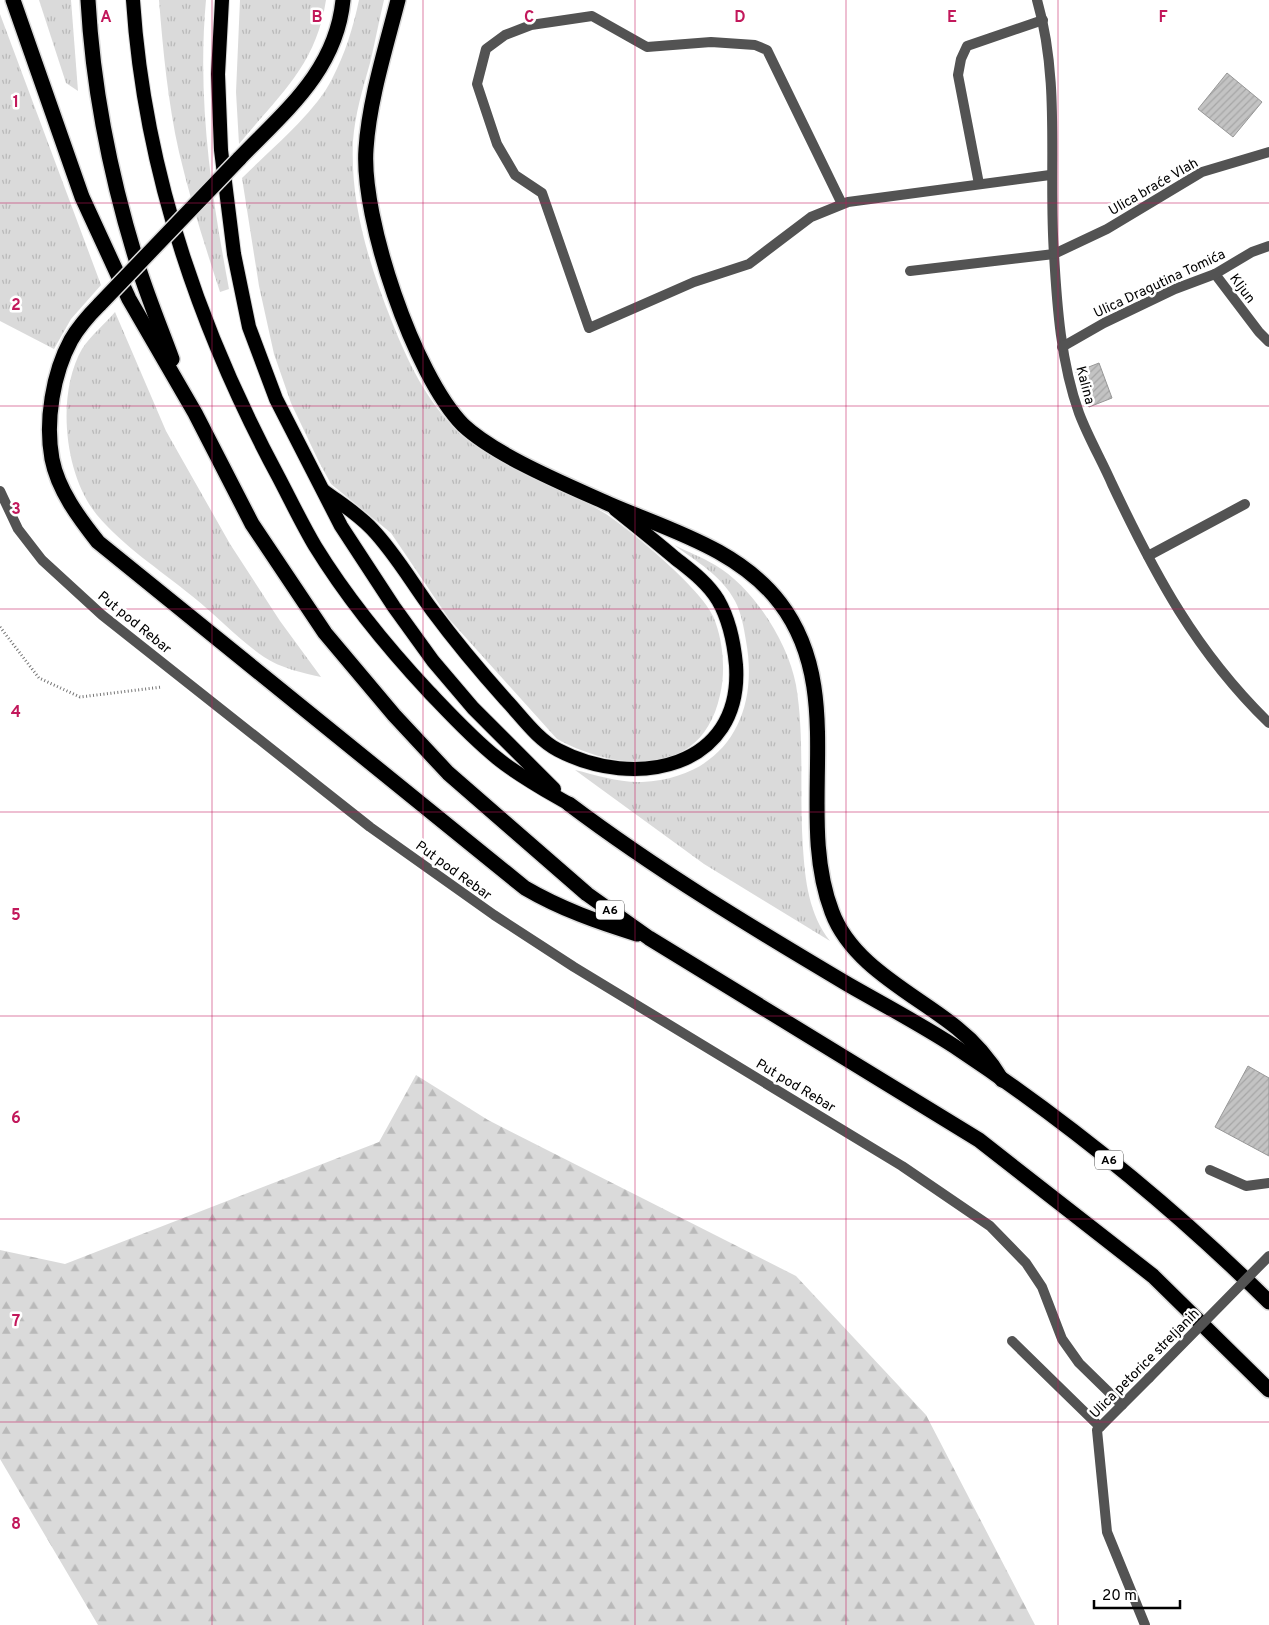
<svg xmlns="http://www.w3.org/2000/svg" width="1269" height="1625" font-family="Overpass,sans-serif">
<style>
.grass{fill:url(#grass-tufts)}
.forest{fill:url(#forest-firs)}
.building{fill:url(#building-hatch);stroke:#979797}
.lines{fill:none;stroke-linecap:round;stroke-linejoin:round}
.trunk-casing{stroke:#dbdbdb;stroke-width:16}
.motorway-casing{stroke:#dbdbdb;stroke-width:18}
.path{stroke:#757575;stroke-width:3;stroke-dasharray:1 2.5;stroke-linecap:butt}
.service{stroke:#535353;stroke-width:10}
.minor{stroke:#535353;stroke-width:10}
.trunk{stroke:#000;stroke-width:14}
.motorway{stroke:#000;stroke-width:15}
.motorway-bridge-casing{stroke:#dbdbdb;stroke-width:18;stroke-linecap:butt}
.minor-bridge{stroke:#535353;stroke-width:10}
.motorway-bridge{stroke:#000;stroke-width:15}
.grid{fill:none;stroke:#c2185b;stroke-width:1;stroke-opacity:0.55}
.labels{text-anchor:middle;stroke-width:5;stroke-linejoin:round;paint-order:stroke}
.shield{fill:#fff;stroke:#4c4c4c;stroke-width:1}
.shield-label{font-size:12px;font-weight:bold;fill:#000}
.street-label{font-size:14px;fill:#000;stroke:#fff}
.grid-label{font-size:16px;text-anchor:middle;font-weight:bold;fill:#c2185b;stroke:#fff;stroke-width:5;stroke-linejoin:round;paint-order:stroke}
</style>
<defs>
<pattern id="grass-tufts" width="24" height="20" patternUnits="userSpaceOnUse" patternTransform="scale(1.25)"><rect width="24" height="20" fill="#dadada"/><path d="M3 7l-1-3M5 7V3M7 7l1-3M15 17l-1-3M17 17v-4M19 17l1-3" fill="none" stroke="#b9b9b9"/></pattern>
<pattern id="forest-firs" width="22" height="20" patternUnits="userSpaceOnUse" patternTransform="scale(1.25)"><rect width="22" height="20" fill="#dadada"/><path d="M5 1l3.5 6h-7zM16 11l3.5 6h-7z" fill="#b9b9b9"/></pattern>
<pattern id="building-hatch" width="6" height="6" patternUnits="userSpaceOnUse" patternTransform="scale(1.25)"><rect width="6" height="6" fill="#c3c3c3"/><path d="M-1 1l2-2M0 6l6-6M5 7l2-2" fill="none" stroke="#a6a6a6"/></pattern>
</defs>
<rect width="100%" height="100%" fill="#fff"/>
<g class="grass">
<polygon points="39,0 71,0 78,91 66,83"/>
<path d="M159,0H206C197,97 211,194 229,289L220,292C205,246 190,199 179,152C168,103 163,50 159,0Z"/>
<path d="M240,0H326C316,66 279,95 239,144L236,92Z"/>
<path d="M359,0H384C379,21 375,42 370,63C363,88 355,114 353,141C350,204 369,264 392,322C408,362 426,400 457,431C478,452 517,469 544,483C564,493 587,502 606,514C632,531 701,589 713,616C723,639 726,671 720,695C702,779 618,772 557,739L449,619L391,533L331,484L319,462L291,403L274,354L259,286L242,178C270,150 315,113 332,79C345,54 353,28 359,0Z"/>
<polygon points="0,14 101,285 71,319 54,349 0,321"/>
<path d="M115,312L166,431L230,544L280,621L321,677C303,673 280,668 264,657C239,640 216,615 192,596C160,570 123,546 97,515C64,475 56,394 82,349C90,336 105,324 115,312Z"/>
<path d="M674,545C688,552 702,557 715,565C753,587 788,642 796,685C805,738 799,794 803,848C805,880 809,915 830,941L704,864L575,770C596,775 620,783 642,782C723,778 760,717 746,641C744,628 741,612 735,601C722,576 696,561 674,545Z"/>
</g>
<polygon class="forest" points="416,1075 488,1120 796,1276 926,1415 1035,1625 98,1625 0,1459 0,1250 65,1264 379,1142"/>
<g class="building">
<polygon points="1227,73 1262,102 1233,137 1198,109"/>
<polygon points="1099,363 1112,398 1089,407 1076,372"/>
<polygon points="1248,1066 1269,1078 1269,1156 1215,1127"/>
</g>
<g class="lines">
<g class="trunk-casing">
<g id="trunk">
<path d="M133,0C144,168 200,331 279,478C291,501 302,524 315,546C347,598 387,647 429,692C451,715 472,738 497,758C519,776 545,790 569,804"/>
<polyline points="222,0 218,74 221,150 234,254 249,327 276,399 341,526 394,607 433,661 473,708 554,789"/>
<path d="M324,491C340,503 358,514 372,529C395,553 412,583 432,610C455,641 480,671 506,700C522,717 537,739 558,750C634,790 743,769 736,665C734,643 729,619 718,600C707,582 690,570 675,558C655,541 635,525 615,509"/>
</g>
</g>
<g class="motorway-casing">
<g id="motorway">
<polyline points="13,0 82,197 129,299 195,413 252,524 325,633 394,715 448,773 587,894 649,938 979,1140 1153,1276 1269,1390"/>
<path d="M88,0C93,91 112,183 139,269C149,300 161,329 172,359"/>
<path d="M398,0C386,47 369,101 366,149C361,218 414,375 463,425C496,456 567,485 609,504C669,530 739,549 780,603C849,693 794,813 832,912C852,966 915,994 957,1028C976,1043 990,1060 1002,1080"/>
<path d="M239,159C285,111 336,71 343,0"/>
<path d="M100,304C89,315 79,326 71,340C53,373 45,421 52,459C58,490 79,518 98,542L525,888C561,909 598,922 637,934"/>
<path d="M569,804C658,871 753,928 849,985C884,1005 920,1024 954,1046C1067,1121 1173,1207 1269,1302"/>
</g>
</g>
<polyline class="path" points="0,627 39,678 80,697 162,687"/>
<g class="service">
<polyline points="979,184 958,75 961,59 967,46 1043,20"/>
<polyline points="842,204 767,50 755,45 711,42 647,47 592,16 531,25 505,35 486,49 477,84 497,144 515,175 542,193 589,328 694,282 749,264 811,217 848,202 1050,175"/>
<polyline points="910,271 1054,254"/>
<polyline points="1148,556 1245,504"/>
<polyline points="1210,1170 1246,1186 1269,1183"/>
<polyline points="1012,1341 1100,1427"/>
</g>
<g class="minor">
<path d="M1037,0C1061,82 1048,169 1054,254C1057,307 1061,363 1079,413C1088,437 1102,461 1112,484C1155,575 1196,652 1269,723"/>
<polyline points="1054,254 1107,229 1202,172 1269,152"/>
<polyline points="1215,274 1259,332 1269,342"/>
<polyline points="1062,347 1104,323 1175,289 1215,274 1252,252 1269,246"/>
<polyline points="0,491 18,529 42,560 102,615 370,827 494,915 574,967 902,1166 990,1226 1026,1263 1042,1287 1062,1339 1079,1363 1122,1405"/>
<polyline points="1145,1625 1107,1532 1097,1430 1149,1378"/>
</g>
<use href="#trunk" class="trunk"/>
<use href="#motorway" class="motorway"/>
<g class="motorway-bridge-casing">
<polyline id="motorway-bridge" points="100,304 239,159"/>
</g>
<polyline class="minor-bridge" points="1149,1378 1269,1256"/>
<use href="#motorway-bridge" class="motorway-bridge"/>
</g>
<path class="grid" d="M212,0V1625M423,0V1625M635,0V1625M846,0V1625M1058,0V1625M0,203H1269M0,406H1269M0,609H1269M0,812H1269M0,1016H1269M0,1219H1269M0,1422H1269"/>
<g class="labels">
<g class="shield">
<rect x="596" y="900.5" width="28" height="19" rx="4"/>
<rect x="1095" y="1150.5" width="28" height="19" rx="4"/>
</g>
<g class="shield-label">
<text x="610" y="914">A6</text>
<text x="1109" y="1164">A6</text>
</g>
<g class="street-label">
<text transform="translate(1153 186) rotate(-30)" y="5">Ulica braće Vlah</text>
<text transform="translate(1159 283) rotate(-25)" y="5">Ulica Dragutina Tomića</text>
<text transform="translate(1243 288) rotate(53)" y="5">Kljun</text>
<text transform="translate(1086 385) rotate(75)" y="5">Kalina</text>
<text transform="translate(135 622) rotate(39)" y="5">Put pod Rebar</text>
<text transform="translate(454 870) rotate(36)" y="5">Put pod Rebar</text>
<text transform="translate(796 1085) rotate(31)" y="5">Put pod Rebar</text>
<text transform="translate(1144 1363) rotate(-45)" y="5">Ulica petorice streljanih</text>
</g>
</g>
<g class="grid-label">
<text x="106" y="22">A</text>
<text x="317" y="22">B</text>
<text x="529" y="22">C</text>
<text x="740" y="22">D</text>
<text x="952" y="22">E</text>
<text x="1163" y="22">F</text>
<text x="16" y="107">1</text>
<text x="16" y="310">2</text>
<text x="16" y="514">3</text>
<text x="16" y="717">4</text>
<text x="16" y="920">5</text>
<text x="16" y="1123">6</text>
<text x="16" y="1326">7</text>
<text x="16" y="1529">8</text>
</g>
<path d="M1094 1600v8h86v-8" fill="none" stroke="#000000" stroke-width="2.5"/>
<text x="1102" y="1600" font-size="15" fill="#000000" stroke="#ffffff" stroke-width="4" paint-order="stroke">20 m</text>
</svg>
